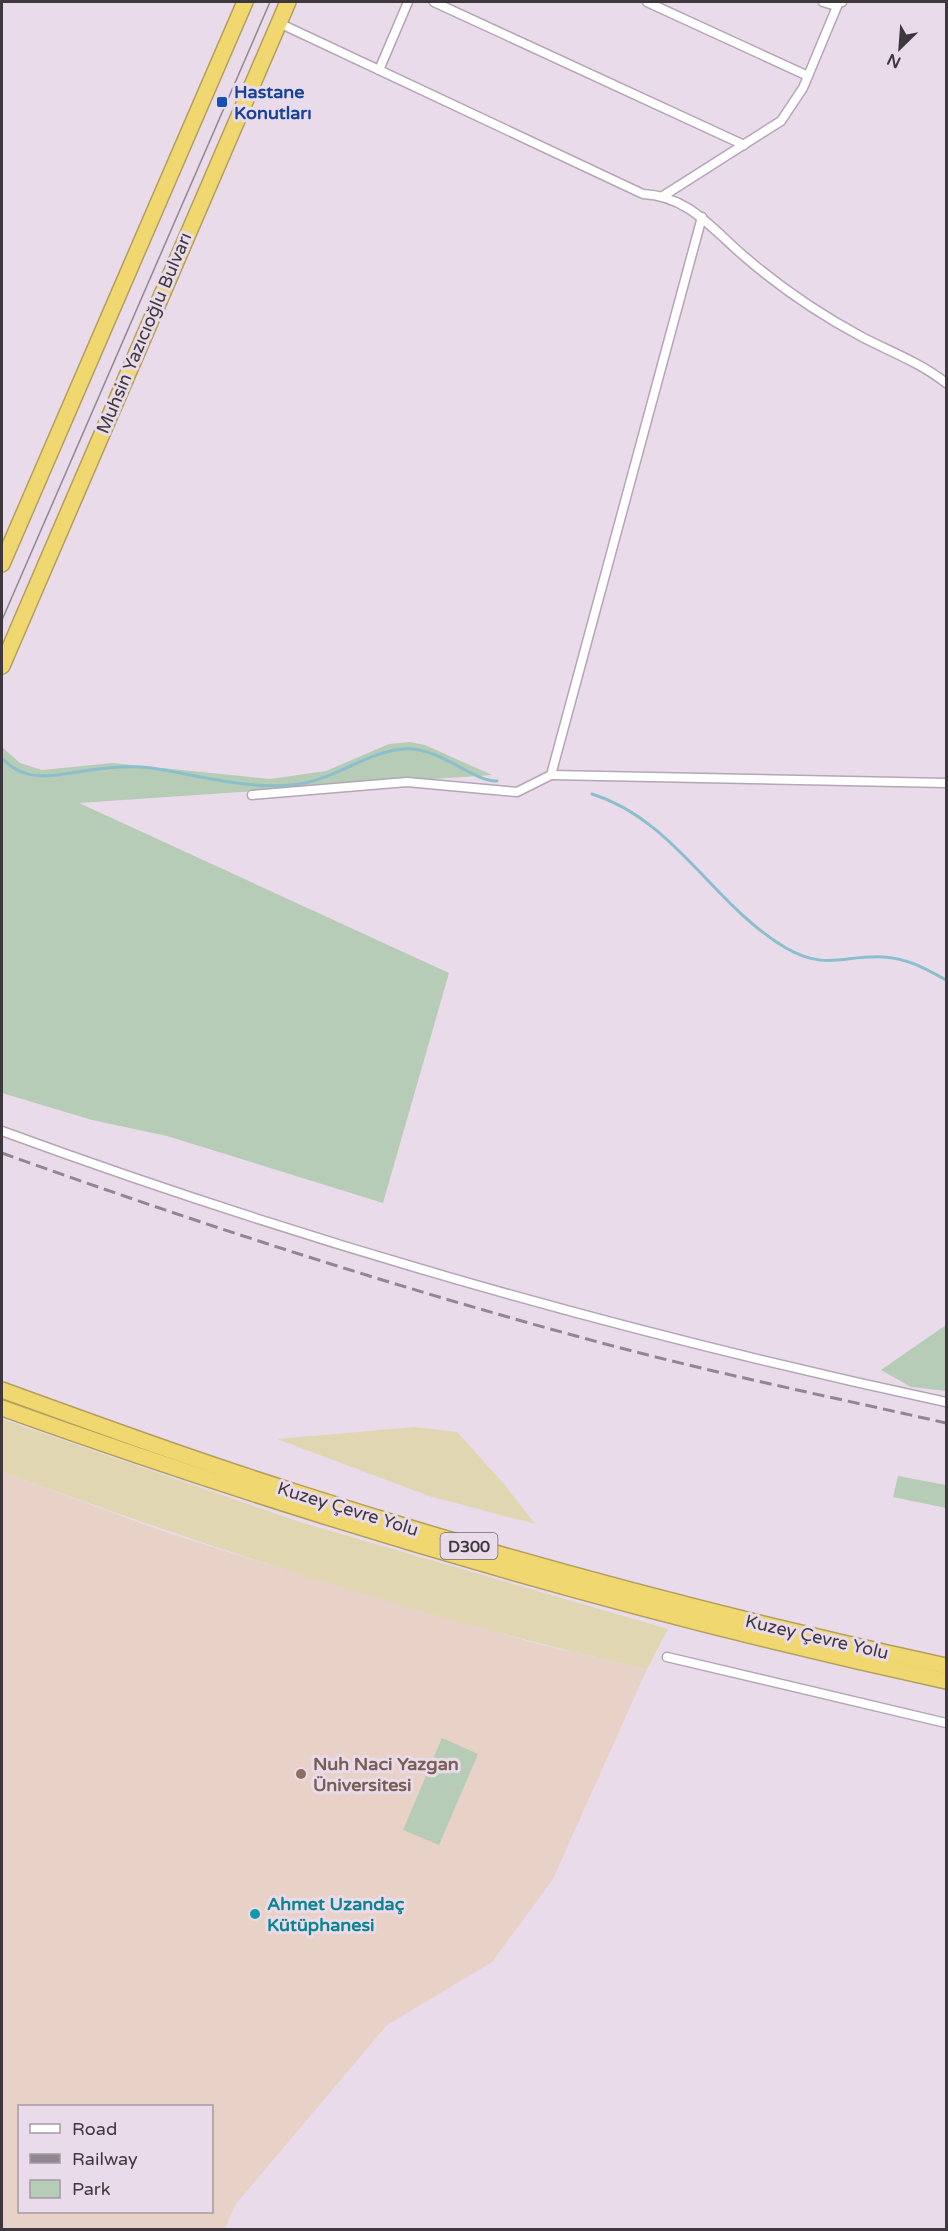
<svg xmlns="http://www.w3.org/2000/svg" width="948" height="2231" font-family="'Varela Round',sans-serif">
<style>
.education{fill:#e8d1c6;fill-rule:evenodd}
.green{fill:#b7ccb7}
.sand{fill:#e0d7b2}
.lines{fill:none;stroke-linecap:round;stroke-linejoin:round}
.stream{stroke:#8cbfcc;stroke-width:3}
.street-casing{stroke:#b4a6b4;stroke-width:11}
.highway-casing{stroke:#b29f5e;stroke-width:18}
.street{stroke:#fff;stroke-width:8}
.highway{stroke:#f1d770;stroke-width:15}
.tram{stroke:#918791;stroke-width:1.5}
.rail{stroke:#918791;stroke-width:3;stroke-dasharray:12 6;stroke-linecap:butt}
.transit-dot{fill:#1a4fb4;stroke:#e9dbe9;stroke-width:2}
.education-dot{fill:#8d6e63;stroke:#e9dbe9;stroke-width:2}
.culture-dot{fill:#0f9aa8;stroke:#e9dbe9;stroke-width:2}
.labels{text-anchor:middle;stroke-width:6;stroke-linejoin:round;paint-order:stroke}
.shield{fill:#e9dbe9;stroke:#716971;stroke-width:1.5}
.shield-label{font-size:16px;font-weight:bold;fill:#3e383e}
.transit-label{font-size:18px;font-weight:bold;fill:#164399;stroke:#e9dbe9;text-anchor:start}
.street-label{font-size:18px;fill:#3e383e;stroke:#e9dbe9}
.education-label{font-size:18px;font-weight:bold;fill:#785e54;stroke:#e9dbe9;text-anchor:start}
.culture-label{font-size:18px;font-weight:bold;fill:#0d838f;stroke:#e9dbe9;text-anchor:start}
</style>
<rect width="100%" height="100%" fill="#e9dbe9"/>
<path class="education" d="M2,1472L165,1532L257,1561L534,1643L647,1669L553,1879L492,1962L387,2025L235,2205L225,2229H2ZM20,2106H212V2212H20Z"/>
<g class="green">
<polygon points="410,742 425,745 492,775 79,803 449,973 383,1203 167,1136 92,1120 2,1093 2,747 20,763 42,770 112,763 270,779 326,771 389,744"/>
<polygon points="946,1325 946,1391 911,1387 881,1370"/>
<polygon points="898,1476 946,1485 946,1508 893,1497"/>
<polygon points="442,1738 478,1754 439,1845 403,1830"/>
</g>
<g class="sand">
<path d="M2,1419L300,1522L668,1629L647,1669C428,1620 213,1549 2,1472Z"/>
<polygon points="415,1427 457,1432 504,1484 535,1524 429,1496 277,1439"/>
</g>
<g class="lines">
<g class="stream">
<path d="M2,758C19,777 40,778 64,774C91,770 123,764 151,768C200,775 249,791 300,784C337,778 367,752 403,749C439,746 473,782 497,781"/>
<path d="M592,794C674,819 714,906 786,948C826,971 844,955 883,957C907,958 926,969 946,980"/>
</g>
<g class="street-casing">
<g id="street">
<polyline points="434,2 744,145"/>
<polyline points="647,2 808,76"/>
<polyline points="823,2 833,5 842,2"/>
<path d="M279,23L643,194C689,196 713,230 745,257C781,288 821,315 862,337C891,352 921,363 946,383"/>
<polyline points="379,70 408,2"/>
<polyline points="663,196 781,121 803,88 838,4"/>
<polyline points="551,775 946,783"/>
<polyline points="252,795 407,782 517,792 551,775 702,217"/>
<path d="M2,1131C310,1244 625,1333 946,1402"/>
<polyline points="667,1657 946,1723"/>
</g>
</g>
<g class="highway-casing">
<g id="highway">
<polyline points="2,564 245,2"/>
<polyline points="2,666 288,2"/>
<path d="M2,1390C101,1426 200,1462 301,1494C513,1562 729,1619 946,1666"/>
<path d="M2,1408C312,1519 624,1611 946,1681"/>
</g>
</g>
<use href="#street" class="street"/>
<use href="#highway" class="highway"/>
<polyline class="tram" points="2,620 270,2"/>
<path class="rail" d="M2,1153C191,1221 382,1283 576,1336C698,1370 823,1395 946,1423"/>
</g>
<rect class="transit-dot" x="216" y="96" width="12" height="12" rx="3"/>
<circle class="education-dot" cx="301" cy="1774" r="6"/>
<circle class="culture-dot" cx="255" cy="1914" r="6"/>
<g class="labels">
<rect class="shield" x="440.5" y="1533" width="57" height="26" rx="4.5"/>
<g class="shield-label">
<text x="469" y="1552">D300</text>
</g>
<g class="transit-label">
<text x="234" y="98">Hastane<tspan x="234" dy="21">Konutları</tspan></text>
</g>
<g class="street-label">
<text transform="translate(144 333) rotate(-67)" y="6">Muhsin Yazıcıoğlu Bulvarı</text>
<text transform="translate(348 1509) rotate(17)" y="6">Kuzey Çevre Yolu</text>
<text transform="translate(817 1637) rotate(13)" y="6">Kuzey Çevre Yolu</text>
</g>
<g class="education-label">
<text x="313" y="1770">Nuh Naci Yazgan<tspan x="313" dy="21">Üniversitesi</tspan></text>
</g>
<g class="culture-label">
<text x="267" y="1910">Ahmet Uzandaç<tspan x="267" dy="21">Kütüphanesi</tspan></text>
</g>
</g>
<rect width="948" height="2231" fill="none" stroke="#3e383e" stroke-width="6"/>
<rect x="18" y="2105" width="195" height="108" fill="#e9dbe9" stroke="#a59aa5" stroke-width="1.5"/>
<rect x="30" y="2124" width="30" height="9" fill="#ffffff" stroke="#a59aa5" stroke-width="1.5"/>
<text x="72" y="2135" font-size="18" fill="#3e383e">Road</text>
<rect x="30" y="2154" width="30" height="9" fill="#918791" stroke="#a59aa5" stroke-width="1.5"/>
<text x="72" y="2165" font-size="18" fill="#3e383e">Railway</text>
<rect x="30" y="2180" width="30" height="18" fill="#b7ccb7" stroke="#a59aa5" stroke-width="1.5"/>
<text x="72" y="2195" font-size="18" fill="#3e383e">Park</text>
<g transform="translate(900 48) rotate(205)" stroke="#e9dbe9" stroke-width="4.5" paint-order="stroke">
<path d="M0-4.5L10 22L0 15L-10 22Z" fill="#3e383e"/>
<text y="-9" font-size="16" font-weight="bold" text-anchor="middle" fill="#3e383e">N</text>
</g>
</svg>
